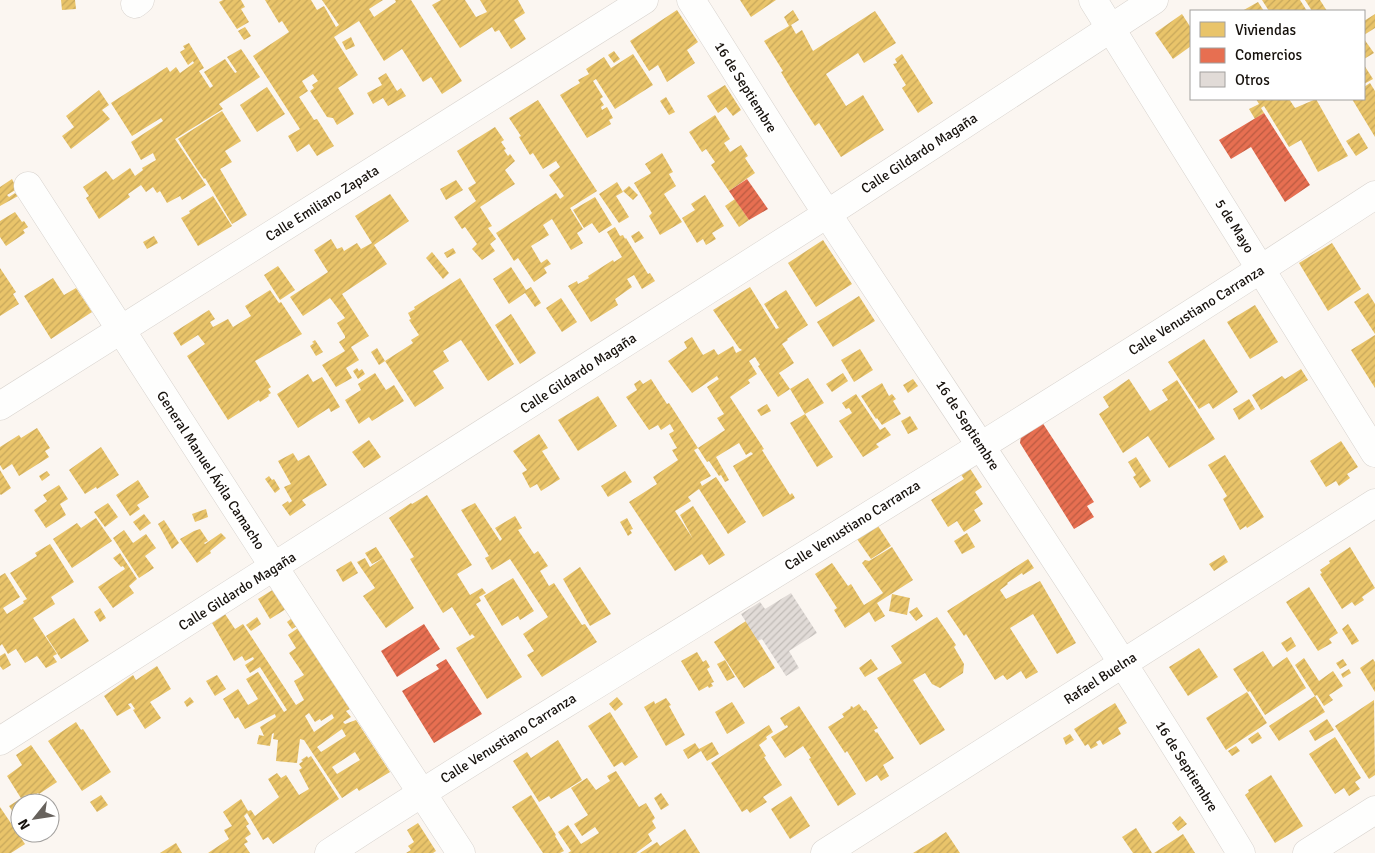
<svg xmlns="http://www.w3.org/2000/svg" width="1375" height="853" font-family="Signika,sans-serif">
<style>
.homes{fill:url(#homes-hatch);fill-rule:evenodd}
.shops{fill:url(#shops-hatch)}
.building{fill:url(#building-hatch)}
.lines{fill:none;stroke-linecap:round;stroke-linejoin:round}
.minor-casing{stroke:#d8d3ce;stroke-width:29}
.minor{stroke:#fefefd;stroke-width:28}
.labels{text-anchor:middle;stroke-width:5;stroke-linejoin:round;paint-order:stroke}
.street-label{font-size:14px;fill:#17120d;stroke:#fff}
</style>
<defs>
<pattern id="homes-hatch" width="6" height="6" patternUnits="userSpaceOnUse" patternTransform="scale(1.25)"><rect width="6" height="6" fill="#e9c46a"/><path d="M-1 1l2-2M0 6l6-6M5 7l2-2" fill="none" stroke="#c7a75b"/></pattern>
<pattern id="shops-hatch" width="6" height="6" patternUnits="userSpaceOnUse" patternTransform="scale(1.25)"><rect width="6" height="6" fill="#e76f51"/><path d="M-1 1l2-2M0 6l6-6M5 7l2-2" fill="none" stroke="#ba5a42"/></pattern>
<pattern id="building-hatch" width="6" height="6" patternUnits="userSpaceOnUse" patternTransform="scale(1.25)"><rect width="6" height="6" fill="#e1dbd7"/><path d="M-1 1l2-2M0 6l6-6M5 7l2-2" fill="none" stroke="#c0bbb7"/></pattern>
</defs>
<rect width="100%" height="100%" fill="#fbf6f1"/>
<g class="homes">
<polygon points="61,0 75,0 76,9 62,10"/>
<polygon points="223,0 241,0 245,7 241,9 249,22 237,29 219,2"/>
<polygon points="265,0 311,0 317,10 324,6 336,27 339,25 322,0 383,0 369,9 374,17 396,2 395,0 411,0 462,81 442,94 431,77 423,82 402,49 384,61 359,21 334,37 358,75 338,88 354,114 337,125 333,118 327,117 310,91 314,88 312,85 318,81 313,74 302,81 308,91 299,97 314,120 317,119 334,146 317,156 309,144 297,152 288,136 300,129 253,56 289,32 282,21 279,23"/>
<polygon points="441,0 465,0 476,17 487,12 480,0 518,0 525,13 514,20 526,39 511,49 499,30 495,32 492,27 460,48 432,5"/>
<polygon points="740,0 776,0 751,17"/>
<polygon points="1262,0 1300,0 1307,11 1269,11"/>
<polygon points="1305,0 1320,0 1327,11 1312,11"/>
<polygon points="1258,2 1264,11 1242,11"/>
<polygon points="677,10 698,42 687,50 695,63 667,82 658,65 649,71 630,41"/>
<polygon points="793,10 799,20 791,25 796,34 802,30 813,51 875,11 896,43 864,63 858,53 826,74 846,106 863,95 884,130 841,157 819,123 815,126 793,92 781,72 783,71 764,41 789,26 784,17"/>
<polygon points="1182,14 1191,28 1191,46 1173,59 1155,33"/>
<polygon points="1375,14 1375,28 1364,35 1364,21"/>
<polygon points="245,27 251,36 244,40 238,31"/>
<polygon points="351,37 355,46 346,50 342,42"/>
<polygon points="1364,39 1374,53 1364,59"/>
<polygon points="189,43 204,68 199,71 210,88 213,86 204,72 225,59 235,73 237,72 227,57 241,49 260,77 219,104 223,109 175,139 206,185 182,200 180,196 167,203 160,191 157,193 153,187 146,192 141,185 128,194 130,197 99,219 86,198 89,196 83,187 106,171 113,180 130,168 135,176 143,170 142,168 156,160 153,153 141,160 131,142 163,121 161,118 132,136 111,103 167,67 170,72 176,67 180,73 194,63 193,61 188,65 180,52 185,49 183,46"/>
<polygon points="614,51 620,59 614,63 608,55"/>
<polygon points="633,54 653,85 615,109 596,79 593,81 603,97 600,99 604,105 601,107 602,110 607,107 613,118 609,120 611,124 587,138 560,95 580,83 578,80 589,74 586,69 604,57 611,68"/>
<polygon points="902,54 933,103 918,113 902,88 906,85 893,64 897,63 895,59"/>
<polygon points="1364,65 1373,79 1364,84"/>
<polygon points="386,73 397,91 401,88 406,96 388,106 383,98 373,104 367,93 382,85 378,78"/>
<polygon points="1370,83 1375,91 1375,137 1352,99 1364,99 1364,87"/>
<polygon points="725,85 741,110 733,116 726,107 718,113 707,96"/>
<polygon points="267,87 285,114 257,132 240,105"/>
<polygon points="99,90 109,105 102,110 110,119 71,149 62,136 74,127 66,116"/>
<polygon points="666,97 675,112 669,115 660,101"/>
<polygon points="1256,99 1289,99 1295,108 1316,99 1348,156 1318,172 1301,140 1289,147 1264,106 1261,108 1264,113 1255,119 1249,109 1259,104"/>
<polygon points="538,100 597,191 570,208 583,229 577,233 583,243 571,250 552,219 543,225 549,235 531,246 541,263 547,259 551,264 544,268 547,273 534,282 518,258 514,261 496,233 556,193 560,199 564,196 549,175 560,167 556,161 543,169 533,153 530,155 519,137 521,136 509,118"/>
<polygon points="222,111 241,141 225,151 232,162 220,169 247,215 232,224 205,178 204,179 197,169 178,139"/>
<polygon points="715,115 730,139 724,143 730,152 741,145 748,156 745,158 755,173 729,191 711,165 715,162 706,149 702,152 689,132"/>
<polygon points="495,127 504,140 501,142 506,149 504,150 508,156 510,154 515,161 505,170 515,184 480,207 492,226 488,228 496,239 490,244 495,251 482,260 472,249 477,244 465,227 462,229 454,217 476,201 468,188 476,183 457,151"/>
<polygon points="1359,133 1368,148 1356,156 1346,141"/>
<polygon points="662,153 673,172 669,174 676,186 664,194 682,222 660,235 649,216 652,213 634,183 651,173 645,164"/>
<polygon points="12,179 17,189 7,195 9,197 15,193 18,196 0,206 0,187"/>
<polygon points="456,180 463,190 446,200 440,189"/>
<polygon points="617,182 623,192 616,196 629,217 619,223 599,194"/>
<polygon points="629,186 638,195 633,200 623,191"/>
<polygon points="390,194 409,221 374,245 387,264 342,294 369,336 351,347 359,360 346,368 352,378 336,387 322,365 345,351 339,342 345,338 345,336 337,323 345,318 330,298 303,316 290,297 328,272 314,250 331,239 337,249 342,247 344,251 357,243 361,249 372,243 355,216"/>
<polygon points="705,195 724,226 712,233 716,239 706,245 703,239 697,243 682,218 695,210 691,204"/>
<polygon points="213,196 232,226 198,246 181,218 190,213 189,211 192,209"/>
<polygon points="595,197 612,225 599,233 592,223 584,228 573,210"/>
<polygon points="735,199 749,220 739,227 725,206"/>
<polygon points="15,212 22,222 24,221 28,227 23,230 25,233 6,246 0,237 0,221"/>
<polygon points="615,227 620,236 623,235 625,239 626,238 648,274 650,273 655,281 642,289 634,275 627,279 632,287 615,299 618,305 591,322 568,286 577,281 578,284 589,278 588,276 613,260 614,262 622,257 607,232"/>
<polygon points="639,231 644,238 635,243 631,236"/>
<polygon points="154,236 158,243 147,249 143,242"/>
<polygon points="823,240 852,284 816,307 788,263"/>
<polygon points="1332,243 1361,289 1328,311 1299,263"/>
<polygon points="453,248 456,253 447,258 444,253"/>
<polygon points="432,252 449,273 443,279 426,258"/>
<polygon points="278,266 295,290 280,300 264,275"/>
<polygon points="511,267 526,290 531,287 541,303 535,307 525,293 509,304 493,279"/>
<polygon points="0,268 16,292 13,294 19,304 0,316"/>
<polygon points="53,278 64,295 76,288 92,312 51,339 24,296"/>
<polygon points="460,278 514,364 488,381 461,340 443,351 449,361 433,371 444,388 415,407 385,361 413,343 411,340 419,335 409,320 411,319 408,313 415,309 414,307"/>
<polygon points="750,287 776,329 779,328 764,304 786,290 808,325 787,339 788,340 782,344 794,363 779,373 790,389 808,378 824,403 805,414 833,457 817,467 790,423 805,414 790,389 778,397 758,366 760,365 755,357 749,361 757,374 748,380 750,383 730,397 764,449 762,450 790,495 792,493 795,498 763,517 733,466 753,454 751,452 746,455 739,443 716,457 729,480 725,482 721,475 719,476 709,461 707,462 698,448 694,450 711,476 700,482 702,486 716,477 746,522 728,534 699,489 688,497 691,501 675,511 693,539 680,515 693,506 725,555 709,565 702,554 675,571 629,502 657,484 653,477 678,460 672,450 677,448 669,434 674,431 670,424 661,430 658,425 649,430 626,397 637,390 634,384 640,380 643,384 651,379 667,404 669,403 698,448 725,430 717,418 724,414 707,387 719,379 718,378 717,376 692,393 668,361 687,348 684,342 692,337 703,355 714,349 718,355 733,346 736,353 742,350 739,348 713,310"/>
<polygon points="270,290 279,303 281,302 302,334 255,361 271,387 268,389 271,393 268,395 269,396 260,402 259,400 228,420 187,356 205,344 198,335 181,346 173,333 209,310 215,319 210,322 213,327 228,319 233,327 251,316 245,306"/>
<polygon points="1368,293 1375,304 1375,334 1354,302"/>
<polygon points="859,296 875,321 833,347 817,322"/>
<polygon points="561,298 577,322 562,332 546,308"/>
<polygon points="1255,305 1278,342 1250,359 1227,322"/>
<polygon points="511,314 536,353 520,364 495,325"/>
<polygon points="1375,335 1375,388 1351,350"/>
<polygon points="1204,339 1238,392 1213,409 1209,403 1199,409 1168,362"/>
<polygon points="315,340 323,352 316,356 310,346 314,343 312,342"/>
<polygon points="377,348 385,361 379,365 371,352"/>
<polygon points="860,349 873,370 854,382 841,360"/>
<polygon points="357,368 359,371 362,369 365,374 358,379 353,371"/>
<polygon points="1301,369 1308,380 1261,410 1252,395 1282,376 1285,379"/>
<polygon points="375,373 386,390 394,385 404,401 372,421 369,417 359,424 345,400 361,390 358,384"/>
<polygon points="843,373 848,381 832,392 826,384"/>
<polygon points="308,374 313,382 322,377 340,407 331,412 329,408 298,428 277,394"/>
<polygon points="913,379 918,386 908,393 903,385"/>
<polygon points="1129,379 1150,411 1168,400 1162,390 1177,380 1215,439 1169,468 1148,436 1123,453 1099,414 1109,407 1103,397"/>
<polygon points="882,383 889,396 892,394 896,399 893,401 901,414 882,425 877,418 876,419 861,396"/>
<polygon points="856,394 880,430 885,427 891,435 876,444 879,447 863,457 839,421 852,413 849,408 846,409 842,403"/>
<polygon points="598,396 617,426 578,451 558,420"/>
<polygon points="1249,399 1255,409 1239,420 1233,409"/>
<polygon points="767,404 771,411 761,416 757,410"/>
<polygon points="910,416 918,429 908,434 901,421"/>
<polygon points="37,428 50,448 45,451 49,457 19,476 12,464 3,470 0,465 0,447 19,435 21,438"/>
<polygon points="539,434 548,448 542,451 560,479 541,491 537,484 530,488 522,473 527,470 513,451"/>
<polygon points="369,440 381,457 364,468 352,452"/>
<polygon points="1341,441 1358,467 1347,474 1350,478 1339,486 1336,481 1326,487 1310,461"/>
<polygon points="101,447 119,475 97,489 96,487 85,494 69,470"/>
<polygon points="293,453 298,461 309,455 327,485 302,500 306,505 290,516 282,505 288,501 289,503 292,501 284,487 291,484 278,461"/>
<polygon points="1225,455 1264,517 1247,528 1246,526 1240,530 1223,499 1227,496 1208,465"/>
<polygon points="1136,457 1151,481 1140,488 1133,477 1136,475 1128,462"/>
<polygon points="969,467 982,487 975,492 983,504 974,510 981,521 964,532 957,521 948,527 931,500 964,479 960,473"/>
<polygon points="0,470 11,488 1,495 0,494"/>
<polygon points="47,471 50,475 42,481 39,476"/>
<polygon points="625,471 632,482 608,497 601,486"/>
<polygon points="269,476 272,480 274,479 280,489 275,493 265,479"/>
<polygon points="138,480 149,497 137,505 140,509 130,516 116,495"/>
<polygon points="59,485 68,499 60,504 66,515 46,528 34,510 47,501 43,495"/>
<polygon points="427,495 472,565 457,574 470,595 482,588 486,593 479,597 481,601 476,604 522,677 487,699 456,648 475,637 472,634 470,636 452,607 443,613 410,559 414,557 389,518 411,503 412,504"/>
<polygon points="108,503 118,517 105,527 94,512"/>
<polygon points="475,503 500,541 502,539 495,528 515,516 522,528 518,530 534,554 538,551 548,566 540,571 549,586 554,583 582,625 585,624 597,642 542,677 527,655 534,651 523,634 548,617 510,559 492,570 485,558 489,556 461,510"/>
<polygon points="206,509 208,517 195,522 192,514"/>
<polygon points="144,514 151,523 140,531 133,522"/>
<polygon points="96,518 112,541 72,568 53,539 77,523 81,528"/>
<polygon points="627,518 633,529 630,530 632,533 628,536 620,522"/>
<polygon points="164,520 179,543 172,549 158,524"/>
<polygon points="878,526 891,546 871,559 857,539"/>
<polygon points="200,529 208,541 204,543 205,544 221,533 226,538 210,551 211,553 197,563 180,539 194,531"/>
<polygon points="124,530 133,543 146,534 156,548 145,556 154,568 139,578 113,538"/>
<polygon points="967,533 975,547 962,554 954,541"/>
<polygon points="50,544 74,582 51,597 55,604 33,618 57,654 53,656 57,662 46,668 37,656 25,663 16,649 8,654 2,644 0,646 0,576 5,573 20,597 3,608 7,614 24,603 23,601 27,599 10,573 37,556 35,553"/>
<polygon points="376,547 383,558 372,564 365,553"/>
<polygon points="892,547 913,580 877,603 885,616 875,622 869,612 845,628 834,610 837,608 815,574 832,563 848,586 851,584 864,605 883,593 862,563 865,560 869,561"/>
<polygon points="1350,547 1375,588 1362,597 1364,600 1355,606 1352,602 1342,609 1320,574 1322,573 1320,570 1330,563 1329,561"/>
<polygon points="120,553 137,579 129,586 134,593 113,608 98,587 125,569 123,566 121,567 113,558"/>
<polygon points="1224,555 1228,562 1214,571 1209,564"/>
<polygon points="365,558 370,567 383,558 414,608 386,628 363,596 375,588 357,562"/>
<polygon points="1028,559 1034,568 1023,575 1022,573 1007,583 1008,584 1000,590 1006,599 1040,581 1076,643 1057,654 1033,614 1010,628 1038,672 1026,679 1021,671 1007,680 1003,675 995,680 966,634 964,636 947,611"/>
<polygon points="351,561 358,573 343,582 336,570"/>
<polygon points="580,567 611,614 590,626 563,579"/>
<polygon points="513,578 534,611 520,620 518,616 502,626 484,596"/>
<polygon points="1309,587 1338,633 1329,639 1332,643 1318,651 1286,602"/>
<polygon points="274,589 286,609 270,619 258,599"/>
<polygon points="892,594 910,598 907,615 889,611"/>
<polygon points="917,607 923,616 916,621 909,612"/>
<polygon points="100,608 106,618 100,622 94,612"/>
<path d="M225,614L235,629L243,624L296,705L304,700L294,681L304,675L289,653L296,648L288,635L298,628L350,709L346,711L351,717L343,722L345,724L356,720L390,772L359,791L357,788L342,798L304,740L300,739L297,763L276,761L278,740L273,739L274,733L272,734L270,746L257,744L259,735L264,736L260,727L276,717L275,714L245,729L238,717L235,719L223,699L238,689L248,705L258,699L246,679L258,672L284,712L287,710L260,667L250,673L245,665L254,659L253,657L245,661L242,656L234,661L212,623ZM309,713L315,722L320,719L321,721L332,714L334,718L314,732L305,716ZM342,729L346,736L321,752L317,747ZM355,752L360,760L337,774L332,767Z"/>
<polygon points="257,617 261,624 251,631 246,625"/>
<polygon points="937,617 956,645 954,647 964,664 963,673 940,688 932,684 925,673 913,680 945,730 920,745 877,678 902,663 891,646"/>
<polygon points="74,618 89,641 61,659 46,636"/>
<polygon points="292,618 297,626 292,629 287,622"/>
<polygon points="746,621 775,668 744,688 714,642"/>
<polygon points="1348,624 1359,641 1352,645 1342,629"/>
<polygon points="1291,637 1296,646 1287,652 1281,643"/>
<polygon points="1199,648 1218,677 1188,696 1169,667"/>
<polygon points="1263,651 1273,667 1287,657 1306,688 1265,715 1250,691 1248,692 1233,669"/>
<polygon points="697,652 703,662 706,660 710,667 707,669 714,682 711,683 713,686 709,688 708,686 699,691 681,661"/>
<polygon points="5,653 11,665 3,670 0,666 0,656"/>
<polygon points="1304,658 1319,681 1333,671 1343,686 1329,695 1333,700 1324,706 1317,695 1315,696 1325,712 1279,741 1269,726 1315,696 1295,665"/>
<polygon points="871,659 878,669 865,677 859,668"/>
<polygon points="1343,659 1347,665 1340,669 1336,663"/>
<polygon points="1373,659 1375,662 1375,692 1360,668"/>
<polygon points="725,660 735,677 727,681 717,664"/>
<polygon points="157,666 171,689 150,702 161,718 145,729 133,710 135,709 131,703 128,704 131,708 117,716 104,696 133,675 136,680"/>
<polygon points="1349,669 1351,673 1343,678 1341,674"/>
<polygon points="217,675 226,689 215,696 206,681"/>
<polygon points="1247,692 1267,723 1226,750 1206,718"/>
<polygon points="190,697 194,702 187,707 184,702"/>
<polygon points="617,697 623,704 615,711 609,704"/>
<polygon points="666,698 671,705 669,706 685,735 666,746 644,707 654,701 655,704"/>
<polygon points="1374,700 1375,775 1369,779 1335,726"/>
<polygon points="732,702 745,723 727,734 715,712"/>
<polygon points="1115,703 1127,723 1118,728 1121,734 1103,745 1100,740 1096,742 1098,745 1091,749 1088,744 1085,746 1074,729"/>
<polygon points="859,704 864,711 866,710 878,728 874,730 876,733 877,732 894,758 883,765 889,776 881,781 877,775 866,782 847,751 845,753 828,727 844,717 842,714 851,708 850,707 852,706 853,708"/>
<polygon points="799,706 856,794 838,806 809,759 811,758 803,746 785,758 771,737 788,727 787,725 785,726 780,718"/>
<polygon points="610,712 638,757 625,766 622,762 614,767 588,726"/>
<polygon points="1327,719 1334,730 1315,741 1309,731"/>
<polygon points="76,722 81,730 83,729 111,772 82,791 48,741"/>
<polygon points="769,725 773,732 766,737 767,739 759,745 766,756 764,757 782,785 763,797 767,802 750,813 747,809 742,812 711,763"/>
<polygon points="1258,732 1262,738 1252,744 1248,739"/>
<polygon points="1070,734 1074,740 1066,745 1063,738"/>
<polygon points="1335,737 1361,778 1355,782 1360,789 1349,796 1344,788 1335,794 1309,754"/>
<polygon points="558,740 582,780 551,799 549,796 539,802 513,761 527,752 531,758"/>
<polygon points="712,742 719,754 707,761 701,751 688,759 683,750 695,743 699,749"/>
<polygon points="31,745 57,782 39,794 38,793 32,797 37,803 24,803 7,776 22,765 16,755"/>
<polygon points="1236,746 1240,751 1232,756 1228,751"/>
<polygon points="307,756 308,758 311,756 339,799 273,844 268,837 263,840 247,813 244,816 249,824 246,826 251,834 245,838 248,842 244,844 250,853 208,853 229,839 224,830 232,826 223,812 241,799 248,811 251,810 255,816 279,797 268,779 277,773 281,778 286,775 299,795 309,789 299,770 302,768 299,764 303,761 301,760"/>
<polygon points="616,771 639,807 646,803 655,818 652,821 656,828 648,834 652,841 636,853 568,853 571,851 558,832 568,825 581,844 599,833 595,827 582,836 574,824 588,815 571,788 587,778 596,790 610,781 607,776"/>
<polygon points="1271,775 1303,826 1275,843 1245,795 1249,792 1248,790"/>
<polygon points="661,793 669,805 661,810 654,798"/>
<polygon points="101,795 108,805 97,812 90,802"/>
<polygon points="531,795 556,835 555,836 564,851 560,853 543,853 512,807"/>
<polygon points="791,796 810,826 790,839 771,809"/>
<polygon points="20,799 23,803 20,803 20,812 15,815 9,806"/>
<polygon points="0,807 25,844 11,853 0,853"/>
<polygon points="1180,816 1187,824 1178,831 1172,823"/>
<polygon points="418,823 436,851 433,853 406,853 411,850 408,846 414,842 407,830"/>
<polygon points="1136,828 1152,853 1133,853 1122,837"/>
<polygon points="685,829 700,853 640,853 657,842 660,846"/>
<polygon points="946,832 960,853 913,853 931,842"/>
<polygon points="1183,834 1195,853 1154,853"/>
<polygon points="176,843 182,853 160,853"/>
</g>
<g class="shops">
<polygon points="1264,113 1310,185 1285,202 1251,147 1231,159 1219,140"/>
<polygon points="747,179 768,209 749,220 729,191"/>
<polygon points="1042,422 1094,502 1087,506 1094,517 1074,529 1020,443 1021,436"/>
<polygon points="424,624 440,649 397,677 381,651"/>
<polygon points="446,659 482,714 434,743 402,691 439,669 436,665"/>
</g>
<polygon class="building" points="791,593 817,633 789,651 799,668 786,676 762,639 758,641 741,614 760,602 765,609"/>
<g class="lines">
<g class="minor-casing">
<g id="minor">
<path d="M691,0C737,72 781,144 828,215C967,427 1110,636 1241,853"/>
<polyline points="1093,0 1375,453"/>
<polyline points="135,4 140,0"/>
<polyline points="28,186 274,567 461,853"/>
<polyline points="0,406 644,0"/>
<polyline points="0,741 827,214 1154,0"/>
<path d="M329,853C436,782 546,716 655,648C896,499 1138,350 1375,195"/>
<polyline points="825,853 1375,503"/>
<polyline points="1307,853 1375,810"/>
</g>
</g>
<use href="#minor" class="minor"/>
</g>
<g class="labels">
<g class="street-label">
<text transform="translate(746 87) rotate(58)" y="5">16 de Septiembre</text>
<text transform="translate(919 153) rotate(-33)" y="5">Calle Gildardo Magaña</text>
<text transform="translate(322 203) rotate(-32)" y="5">Calle Emiliano Zapata</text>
<text transform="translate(1235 226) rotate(58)" y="5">5 de Mayo</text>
<text transform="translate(1196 310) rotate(-32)" y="5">Calle Venustiano Carranza</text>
<text transform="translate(578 373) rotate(-33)" y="5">Calle Gildardo Magaña</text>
<text transform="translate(968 425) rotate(57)" y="5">16 de Septiembre</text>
<text transform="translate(211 470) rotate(57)" y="5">General Manuel Ávila Camacho</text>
<text transform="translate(852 525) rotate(-32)" y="5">Calle Venustiano Carranza</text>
<text transform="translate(237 591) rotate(-32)" y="5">Calle Gildardo Magaña</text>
<text transform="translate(1100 678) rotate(-33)" y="5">Rafael Buelna</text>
<text transform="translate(508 738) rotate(-32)" y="5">Calle Venustiano Carranza</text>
<text transform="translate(1187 766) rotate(58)" y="5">16 de Septiembre</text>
</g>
</g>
<rect x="1190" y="10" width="175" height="90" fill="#ffffff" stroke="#a2a09e"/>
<rect x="1200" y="22" width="25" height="15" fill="#e9c46a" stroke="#a2a09e"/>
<text x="1235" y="35" font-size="15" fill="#17120d">Viviendas</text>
<rect x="1200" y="48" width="25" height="15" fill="#e76f51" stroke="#a2a09e"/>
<text x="1235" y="60" font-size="15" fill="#17120d">Comercios</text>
<rect x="1200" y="72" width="25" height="15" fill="#e1dbd7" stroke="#a2a09e"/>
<text x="1235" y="85" font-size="15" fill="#17120d">Otros</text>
<g transform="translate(35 818) rotate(240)"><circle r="24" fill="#ffffff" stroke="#a2a09e"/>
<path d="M0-4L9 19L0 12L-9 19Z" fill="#67625d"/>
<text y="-8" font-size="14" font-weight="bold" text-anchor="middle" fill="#17120d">N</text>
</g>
</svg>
